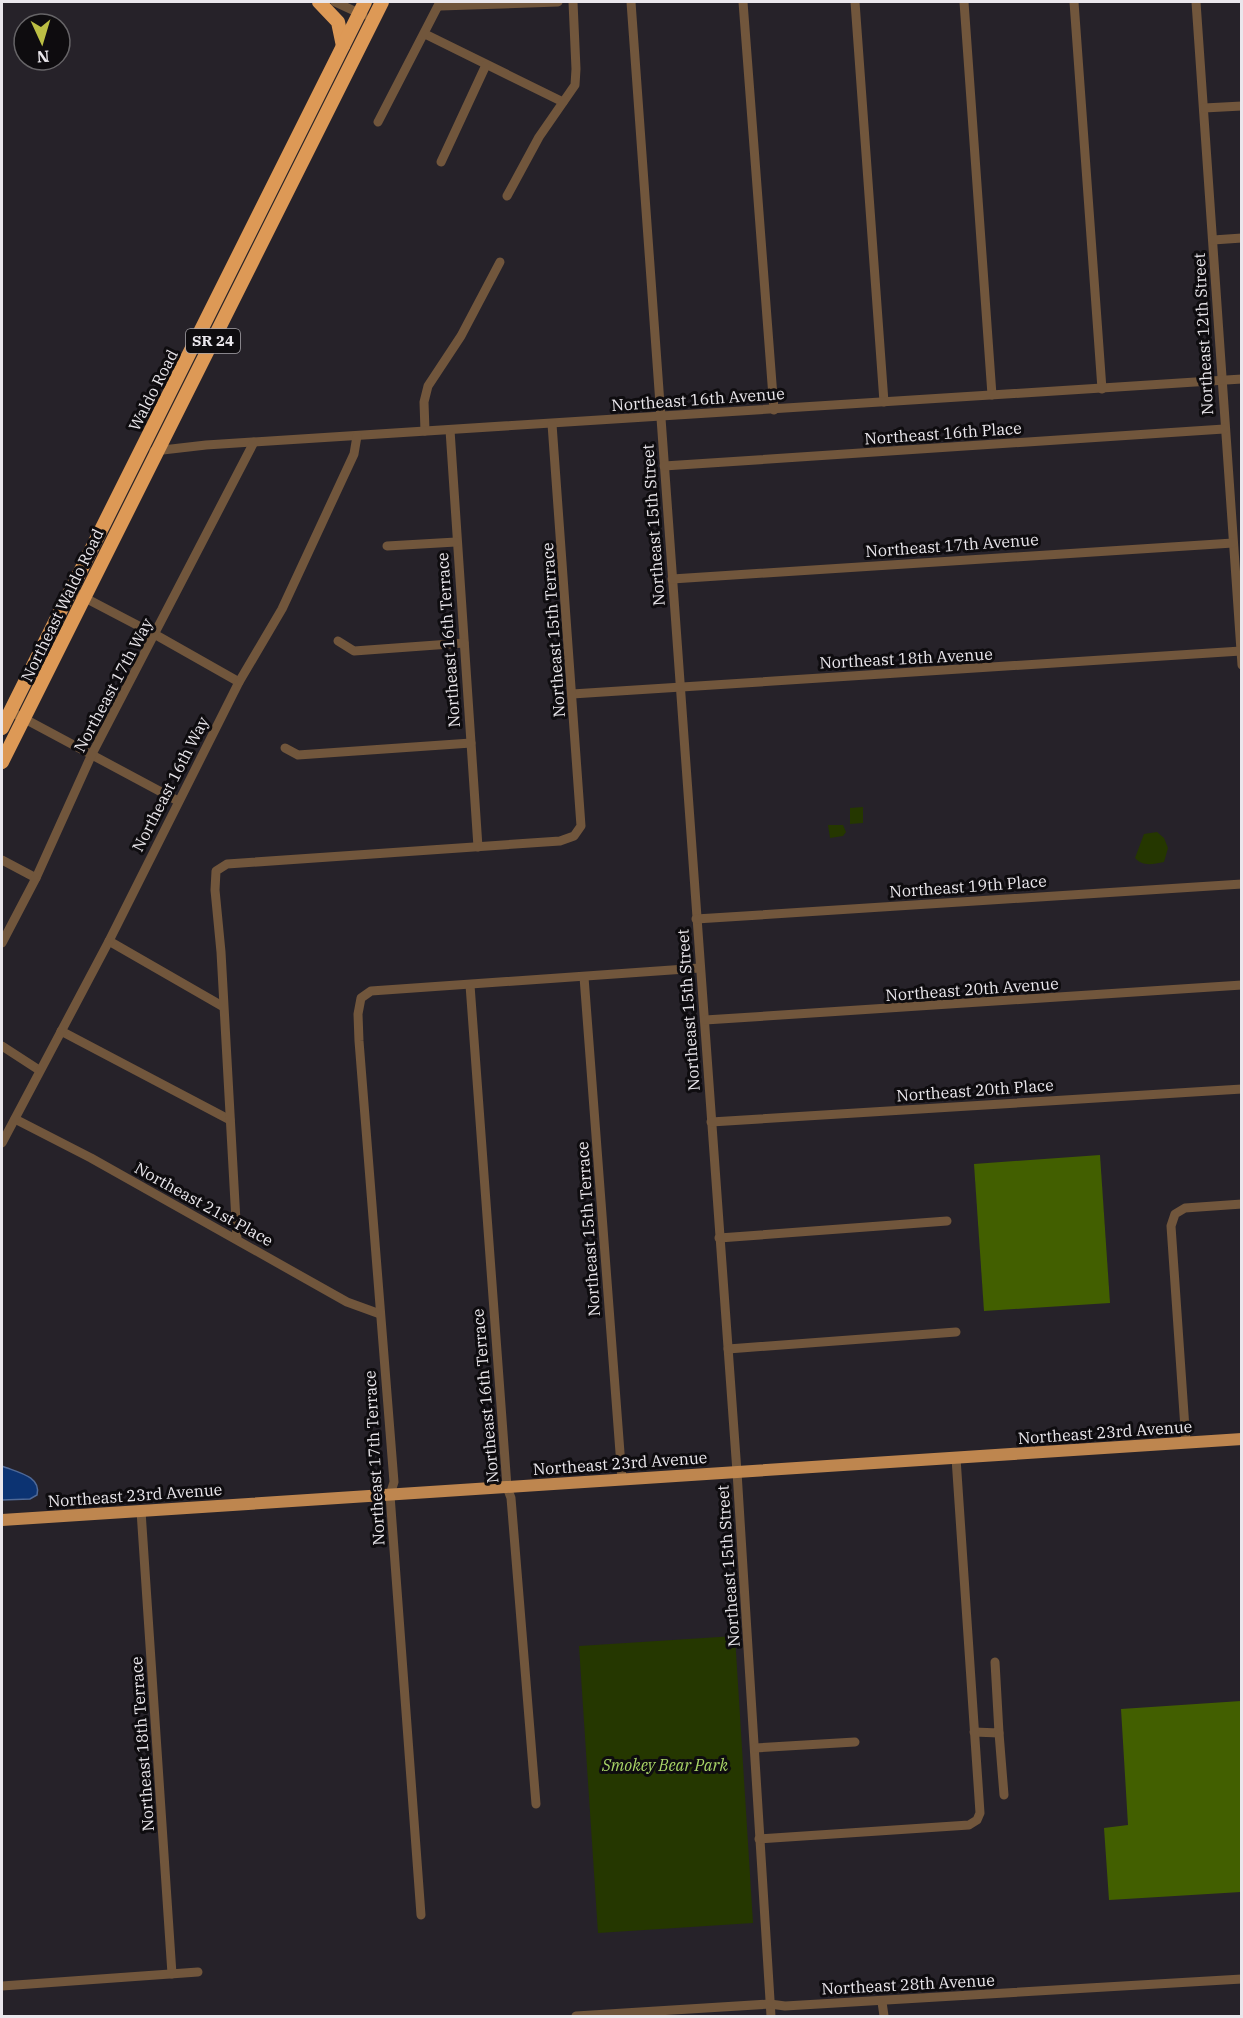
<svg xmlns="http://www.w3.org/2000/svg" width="1243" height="2018" font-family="'IBM Plex Serif',serif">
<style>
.green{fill:#253700}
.forest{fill:#425f00}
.water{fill:#0c3372;stroke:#4f6997;stroke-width:1.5}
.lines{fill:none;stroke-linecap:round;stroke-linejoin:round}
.minor{stroke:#71563c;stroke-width:9}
.major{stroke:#be864f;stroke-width:12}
.highway{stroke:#dd9956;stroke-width:14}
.labels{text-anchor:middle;stroke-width:6;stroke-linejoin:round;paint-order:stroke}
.shield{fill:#0e0c0f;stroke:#a8a5aa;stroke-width:1.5}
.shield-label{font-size:15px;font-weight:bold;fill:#eae7ec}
.street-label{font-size:16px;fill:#eae7ec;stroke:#0e0c0f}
.park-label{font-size:16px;font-style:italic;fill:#a9d567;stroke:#0e0c0f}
</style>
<rect width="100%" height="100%" fill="#262229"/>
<g class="green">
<polygon points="863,807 863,823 850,824 850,808"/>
<polygon points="828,825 843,825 846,832 843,836 830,838"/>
<path d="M1157,832L1164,838L1168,848L1164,862C1153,864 1143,867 1135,858L1144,834Z"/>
<polygon points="735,1636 753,1923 598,1933 579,1646"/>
</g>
<g class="forest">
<polygon points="1100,1155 1110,1303 984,1311 974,1164"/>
<polygon points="1241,1701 1241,1892 1109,1900 1104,1828 1128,1825 1121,1709"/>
</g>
<path class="water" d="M2,1466C16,1472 42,1476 37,1495L30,1499L2,1500Z"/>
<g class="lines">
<g class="minor">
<polyline points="335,2 363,15"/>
<polyline points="631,2 737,1472 771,2016"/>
<polyline points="743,2 774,410"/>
<polyline points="855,2 884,402"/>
<polyline points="964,2 992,395"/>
<polyline points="1074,2 1102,389"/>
<polyline points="1196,2 1242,665"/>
<polyline points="440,6 558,2"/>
<polyline points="425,34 563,102"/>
<polyline points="1204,108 1242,106"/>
<polyline points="378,122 440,2"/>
<polyline points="441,162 486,65"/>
<polyline points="507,196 539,137 575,85 576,69 573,2"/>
<polyline points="1213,240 1242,238"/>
<polyline points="450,430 478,847"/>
<polyline points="425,431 424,402 428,386 461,336 500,262"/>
<polyline points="154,451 206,445 1242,379"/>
<polyline points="664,466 1224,429"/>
<polyline points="387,546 456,542"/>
<polyline points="672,579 1233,543"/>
<polyline points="70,590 156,635 239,682"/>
<polyline points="338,641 354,651 464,643"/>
<polyline points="572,694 1241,651"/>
<polyline points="10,711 178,801"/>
<polyline points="285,748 298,755 471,743"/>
<polyline points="2,860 36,878"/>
<polyline points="696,919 1242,884"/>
<polyline points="109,941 222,1006"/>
<polyline points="2,943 36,878 92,754 254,442"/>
<polyline points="584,977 622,1479"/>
<polyline points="470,985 507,1487 511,1498 536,1804"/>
<polyline points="705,1020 1242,985"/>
<polyline points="61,1031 230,1120"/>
<polyline points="2,1046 39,1070"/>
<polyline points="15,1119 91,1158 347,1302 380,1314"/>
<polyline points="711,1122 1242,1089"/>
<polyline points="2,1143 109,941 239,682 282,609 354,454 357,436"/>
<polyline points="719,1238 947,1221"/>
<polyline points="237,1239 221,952 215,890 216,871 227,864 560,841 574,836 581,826 552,424"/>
<polyline points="728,1349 956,1332"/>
<polyline points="1186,1443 1171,1226 1175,1214 1185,1208 1242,1204"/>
<polyline points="141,1511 172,1974"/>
<polyline points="974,1732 999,1733 995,1662"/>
<polyline points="999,1733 1004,1795"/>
<polyline points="755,1748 855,1742"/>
<polyline points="759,1839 969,1825 977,1820 980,1813 956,1458"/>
<polyline points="421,1915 390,1495 394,1482 359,1041 358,1014 361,998 371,991 700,968"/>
<polyline points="2,1986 198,1972"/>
<polyline points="882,2002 884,2016"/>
<polyline points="576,2016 770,2004 785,2006 1242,1979"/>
</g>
<polyline class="major" points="2,1520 1242,1439"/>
<g class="highway">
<polyline points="319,2 338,22 343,46"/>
<polyline points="2,728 365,2"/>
<polyline points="2,762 382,2"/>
</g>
</g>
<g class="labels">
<rect class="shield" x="186" y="329" width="54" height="24" rx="4.5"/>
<g class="shield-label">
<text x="213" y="346">SR 24</text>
</g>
<g class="street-label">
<text transform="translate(1203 334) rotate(-93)" y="6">Northeast 12th Street</text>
<text transform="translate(153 390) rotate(-63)" y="6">Waldo Road</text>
<text transform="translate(698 399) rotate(-4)" y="6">Northeast 16th Avenue</text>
<text transform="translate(943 433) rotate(-4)" y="6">Northeast 16th Place</text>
<text transform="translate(653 525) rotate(-94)" y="6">Northeast 15th Street</text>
<text transform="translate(952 545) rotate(-4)" y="6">Northeast 17th Avenue</text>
<text transform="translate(62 605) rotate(-64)" y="6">Northeast Waldo Road</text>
<text transform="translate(553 630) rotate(-94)" y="6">Northeast 15th Terrace</text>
<text transform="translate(448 640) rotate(-94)" y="6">Northeast 16th Terrace</text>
<text transform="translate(906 658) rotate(-3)" y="6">Northeast 18th Avenue</text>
<text transform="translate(113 685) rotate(-62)" y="6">Northeast 17th Way</text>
<text transform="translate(170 784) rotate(-63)" y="6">Northeast 16th Way</text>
<text transform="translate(968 886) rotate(-4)" y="6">Northeast 19th Place</text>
<text transform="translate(972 989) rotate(-4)" y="6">Northeast 20th Avenue</text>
<text transform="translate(688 1010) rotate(-94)" y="6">Northeast 15th Street</text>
<text transform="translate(975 1090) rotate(-4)" y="6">Northeast 20th Place</text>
<text transform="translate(204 1204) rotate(29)" y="6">Northeast 21st Place</text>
<text transform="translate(588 1229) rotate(-94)" y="6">Northeast 15th Terrace</text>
<text transform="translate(485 1396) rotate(-95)" y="6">Northeast 16th Terrace</text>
<text transform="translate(1105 1432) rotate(-4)" y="6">Northeast 23rd Avenue</text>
<text transform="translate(374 1458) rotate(-93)" y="6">Northeast 17th Terrace</text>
<text transform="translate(620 1463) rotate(-4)" y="6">Northeast 23rd Avenue</text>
<text transform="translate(135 1495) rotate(-4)" y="6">Northeast 23rd Avenue</text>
<text transform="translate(728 1566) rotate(-94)" y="6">Northeast 15th Street</text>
<text transform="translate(142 1744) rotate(-94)" y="6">Northeast 18th Terrace</text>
<text transform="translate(908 1984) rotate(-3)" y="6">Northeast 28th Avenue</text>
</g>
<g class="park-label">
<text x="665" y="1771">Smokey Bear Park</text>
</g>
</g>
<rect width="1243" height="2018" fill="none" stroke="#eae7ec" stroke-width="6"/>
<g transform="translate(42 42) rotate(176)"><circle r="28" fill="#0e0c0f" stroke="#666467" stroke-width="1.5"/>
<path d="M0-4.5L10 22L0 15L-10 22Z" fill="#bcbf44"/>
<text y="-9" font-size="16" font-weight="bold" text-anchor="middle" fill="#eae7ec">N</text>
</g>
</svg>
